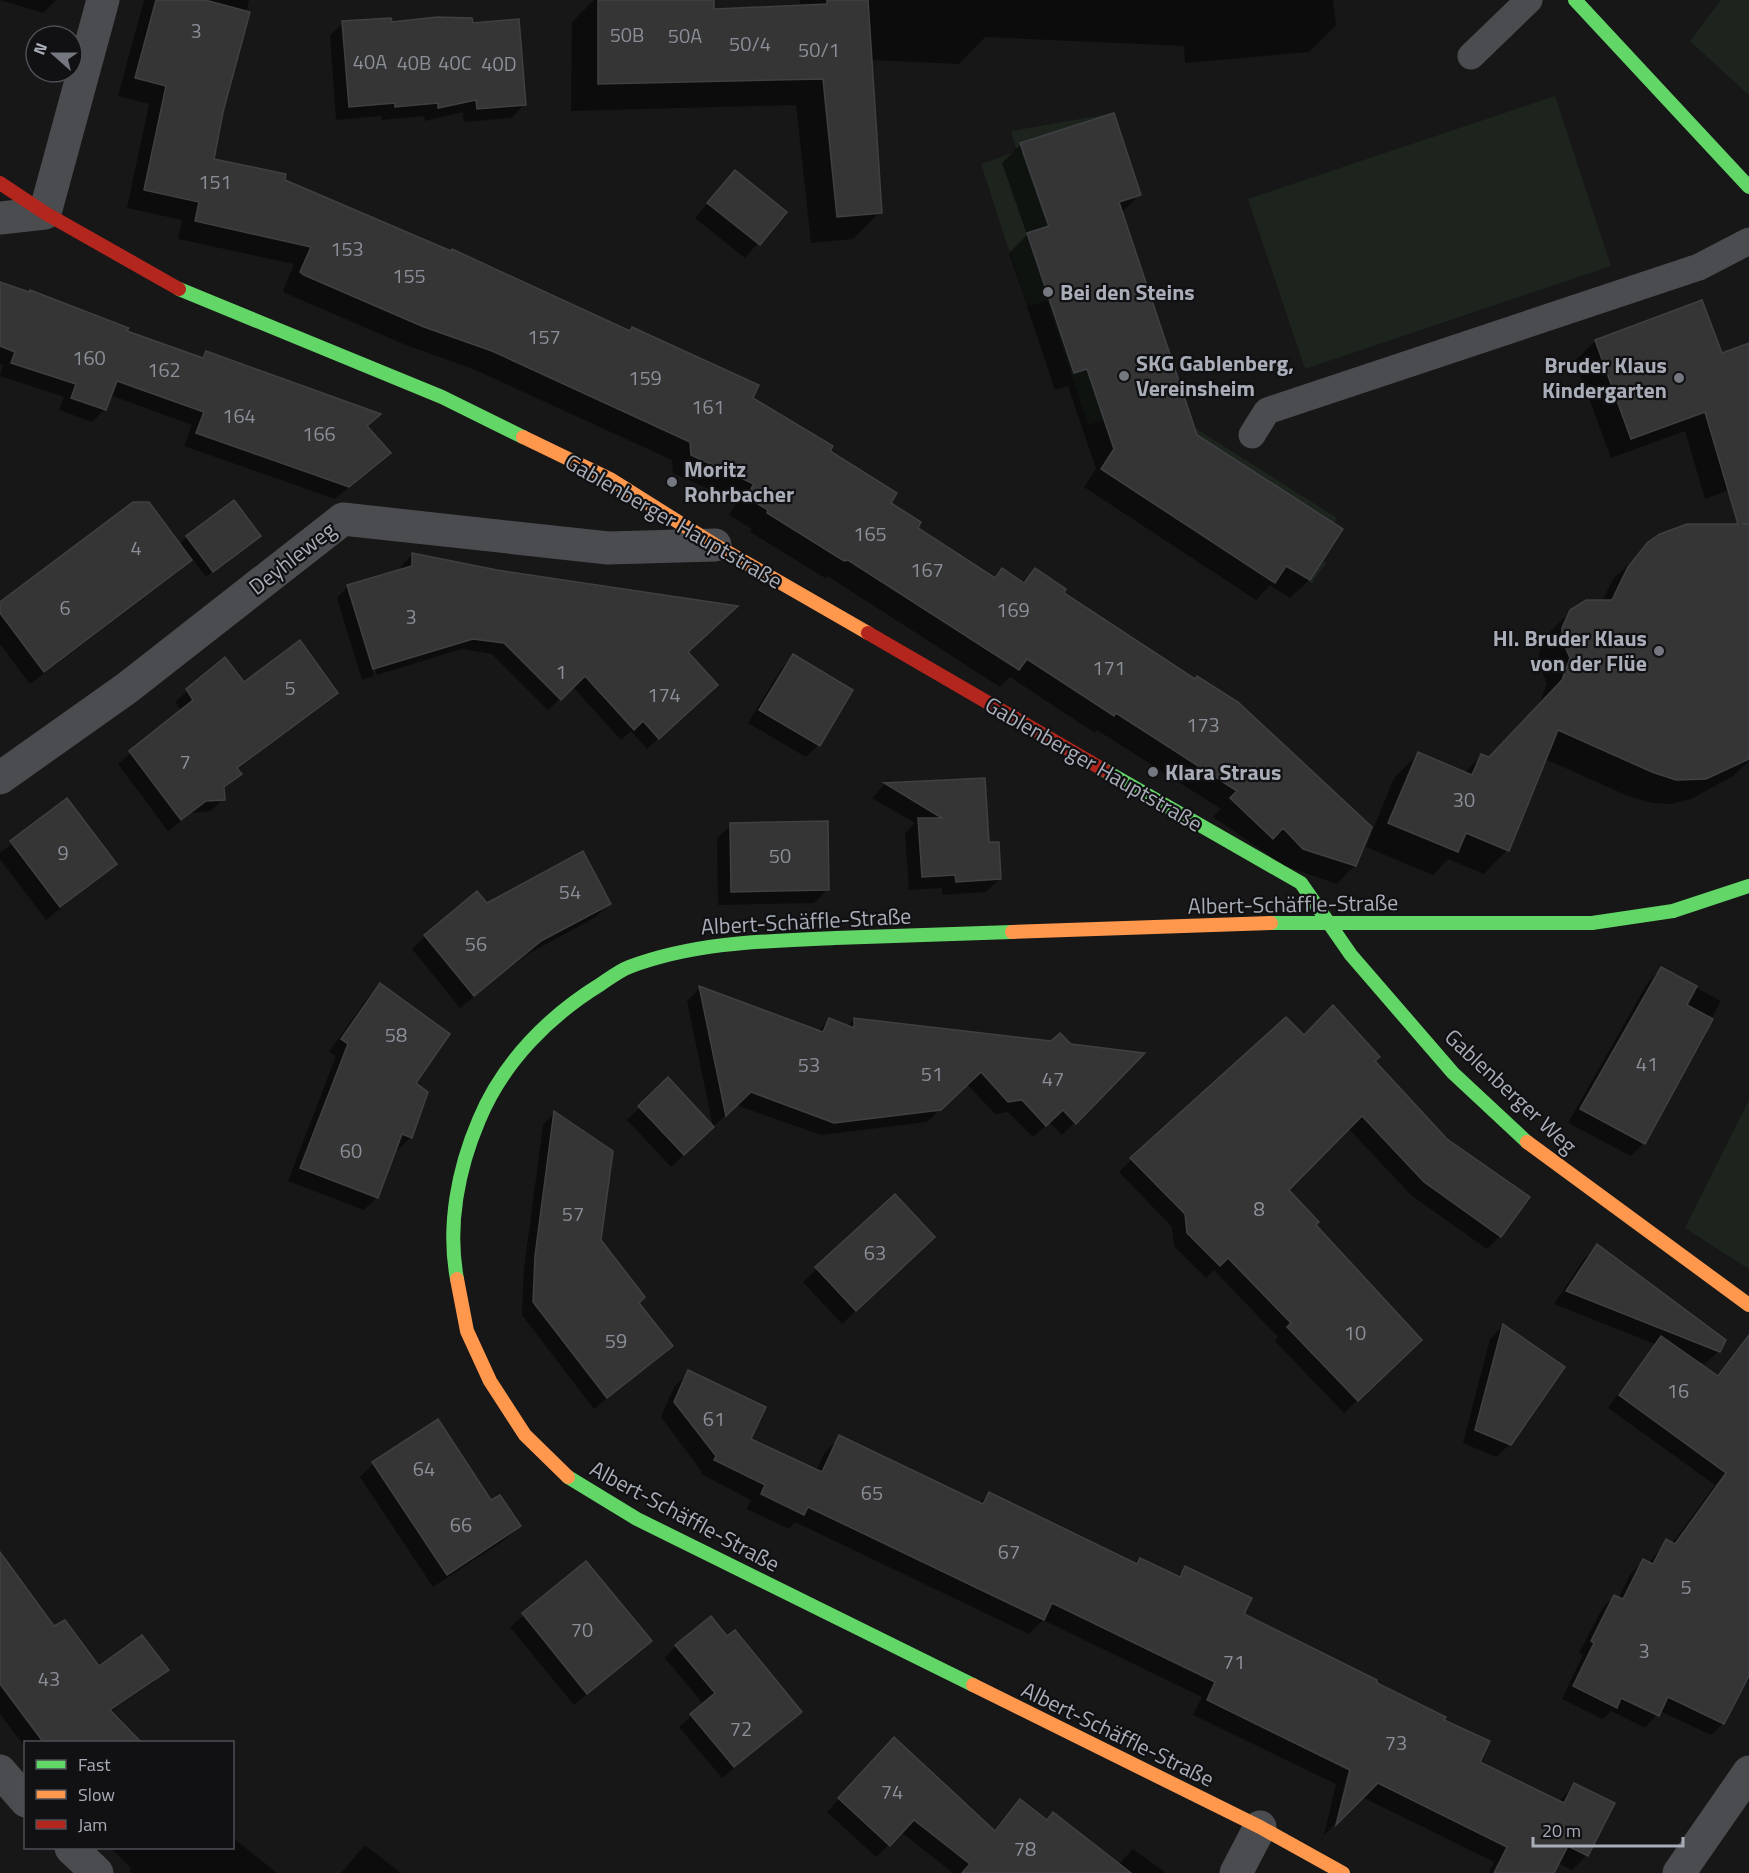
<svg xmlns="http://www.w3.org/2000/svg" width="1749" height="1873" font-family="'Titillium Web',sans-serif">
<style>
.green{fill:#1d241e}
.shadow{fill:#0007;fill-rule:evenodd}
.building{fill:#353536;stroke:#3f4043;stroke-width:1.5}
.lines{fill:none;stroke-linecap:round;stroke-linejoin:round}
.lane{stroke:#4b4c50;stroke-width:27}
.street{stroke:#4b4c50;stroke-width:33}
.fast{stroke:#63d668;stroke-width:14}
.slow{stroke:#ff974d;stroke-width:14}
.jam{stroke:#b3261e;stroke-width:14}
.poi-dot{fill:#757880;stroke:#111113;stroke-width:2}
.labels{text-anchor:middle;stroke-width:4.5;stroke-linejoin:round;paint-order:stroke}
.number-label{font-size:20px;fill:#8b8f98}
.poi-label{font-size:22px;font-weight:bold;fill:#a8adb8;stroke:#111113;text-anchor:start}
.street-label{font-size:22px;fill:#a8adb8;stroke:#111113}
</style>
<rect width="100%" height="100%" fill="#171717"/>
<g class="green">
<polygon points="1721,0 1749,0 1749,95 1690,41"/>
<polygon points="1555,96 1611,266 1305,369 1248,199"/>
<polygon points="1114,113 1141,195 1119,203 1195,428 1337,518 1315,555 1326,563 1312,583 1114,449 1103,420 1088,425 1047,301 1027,306 981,164 1017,151 1011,131"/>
<polygon points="1749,1100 1749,1269 1685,1228"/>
</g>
<g class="shadow">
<polygon points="0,0 56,0 43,13"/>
<polygon points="144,0 249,0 212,160 283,180 628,332 632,329 751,398 828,452 916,529 993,578 1002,570 1021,583 1035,570 1355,865 1337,884 1285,866 1213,817 1221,809 1097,730 1095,733 1010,677 1000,687 829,577 825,578 750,532 752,529 729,515 737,502 673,473 672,460 473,369 406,345 285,293 283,291 294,264 178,239 182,220 127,208 149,104 118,96"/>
<polygon points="594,0 712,0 712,10 800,7 800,0 1333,0 1336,25 1309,52 1185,63 1184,46 985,37 959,64 870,60 880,212 853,239 811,243 796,105 571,111 572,22"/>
<polygon points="343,22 391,23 525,104 511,118 464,122 463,112 425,121 424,116 382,120 382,116 336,120 330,36"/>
<path d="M1113,114L1140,194L1121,213L1196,436L1341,530L1309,580L1290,598L1270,585L1256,600L1084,487L1096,469L1068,386L1055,390L1009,253L1027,235L1002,163L1020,145ZM1022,153H1025L1052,232L1050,233Z"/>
<polygon points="735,172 785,212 745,258 695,218"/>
<polygon points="0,284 200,359 206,353 379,415 366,427 389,453 335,499 184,446 192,425 110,395 104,410 92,422 59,410 64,397 0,376 3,365 0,364"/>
<polygon points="1701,302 1721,355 1749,345 1749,482 1705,499 1685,431 1611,458 1575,361 1595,341"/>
<polygon points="1675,528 1749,607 1749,761 1733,776 1691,799 1672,804 1652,803 1628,796 1545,759 1507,850 1484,874 1448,859 1433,875 1366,847 1394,778 1418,754 1464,773 1481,756 1489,758 1539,705 1547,683 1538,663 1539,653 1546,636 1571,611 1602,601 1613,579 1638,555 1661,535"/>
<polygon points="259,536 206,577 192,558 177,573 30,684 0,644 0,604 179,545 187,537"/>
<polygon points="413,554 705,696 647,749 631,731 621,740 572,686 548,710 492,654 461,649 377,675 351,591 348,591 374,676 362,680 337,598 348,586 401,570 401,566"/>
<polygon points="793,656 818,745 806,757 748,723 781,669"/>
<polygon points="224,659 243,684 336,692 237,770 240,774 223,790 223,799 211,811 192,813 168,831 118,764 181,711 175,702"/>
<polygon points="984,779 987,844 1000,878 986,892 943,895 942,888 909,890 905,833 915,823 872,798 884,785"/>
<polygon points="67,800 115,864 46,920 0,859 0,853"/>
<polygon points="731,825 828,889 814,903 718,905 717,838"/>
<polygon points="609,904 596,917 526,955 460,1008 412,949 425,936 486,905"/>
<polygon points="1661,969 1721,1001 1644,1143 1631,1156 1568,1123 1648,982"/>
<polygon points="380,985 414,1084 411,1137 398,1150 395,1148 377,1197 364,1210 288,1181 336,1056 329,1052 368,997"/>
<polygon points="700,988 818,1032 829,1020 847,1027 854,1019 1142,1054 1062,1135 1049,1122 1033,1137 1008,1112 995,1114 967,1084 927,1122 821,1135 736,1105 713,1127 687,1001"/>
<polygon points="1303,1037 1373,1061 1500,1236 1487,1249 1411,1195 1348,1128 1287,1190 1407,1353 1344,1413 1275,1341 1278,1337 1214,1270 1206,1278 1174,1246 1172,1227 1119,1172 1132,1159"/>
<polygon points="668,1080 712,1127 671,1167 627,1120"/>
<polygon points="554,1113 599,1241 637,1303 671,1346 594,1409 522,1315 524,1269 543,1125"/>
<polygon points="895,1196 920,1251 842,1324 803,1282"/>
<polygon points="1597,1246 1719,1351 1705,1364 1695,1360 1716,1377 1740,1350 1749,1356 1749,1681 1744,1682 1723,1723 1711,1735 1660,1711 1645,1728 1611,1711 1603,1719 1562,1699 1583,1655 1579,1653 1602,1609 1614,1596 1618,1599 1631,1573 1644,1561 1649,1563 1666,1541 1672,1544 1715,1485 1608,1408 1655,1344 1554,1304 1584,1259"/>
<polygon points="1503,1326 1510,1444 1496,1457 1463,1443 1490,1339"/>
<polygon points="689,1372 749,1440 816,1471 825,1452 840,1437 979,1504 989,1493 1135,1564 1140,1559 1176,1577 1186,1568 1242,1615 1442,1721 1478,1763 1558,1802 1575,1785 1613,1804 1587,1855 1572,1870 1558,1863 1552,1873 1491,1873 1489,1872 1494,1862 1362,1797 1353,1763 1350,1762 1335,1824 1324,1835 1336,1784 1193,1715 1202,1697 1043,1620 1029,1634 795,1522 789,1529 747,1509 751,1500 701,1474 702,1472 661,1417 674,1387"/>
<polygon points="438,1421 491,1502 519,1526 506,1539 433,1587 360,1477 373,1464"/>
<polygon points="0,1555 54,1628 98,1668 167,1669 154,1682 110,1712 140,1742 26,1742 26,1748 0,1714"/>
<polygon points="586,1563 650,1641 574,1705 510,1627"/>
<polygon points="676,1646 789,1723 722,1778 679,1727 704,1705 665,1658"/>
<polygon points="881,1752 994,1831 1020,1801 1046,1822 1118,1865 1133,1849 1166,1873 953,1873 901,1832 876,1857 827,1812"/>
<polygon points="232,1837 277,1873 132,1873 129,1870 131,1868 111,1848 232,1848"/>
<polygon points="365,1845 401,1873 341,1873"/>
</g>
<g class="building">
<polygon points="156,0 205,0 250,12 223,112 214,159 286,174 285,180 451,251 452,249 630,331 632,327 759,385 753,398 833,446 830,451 897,493 891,503 921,522 918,528 995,578 1002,568 1024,583 1035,568 1066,589 1064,593 1195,679 1197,676 1238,702 1372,827 1356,866 1303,849 1283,828 1273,839 1230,798 1237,791 1116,713 1114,716 1027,659 1019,670 848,560 844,561 767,513 768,510 746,497 754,484 691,455 690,442 492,351 424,327 304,275 300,272 311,247 195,221 199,202 144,190 166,86 135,78"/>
<polygon points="598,0 714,0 714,9 827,4 827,0 868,0 882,213 837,217 823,79 598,84"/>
<polygon points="437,17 472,18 473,23 519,19 526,105 477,109 476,100 438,108 438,103 395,107 395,103 349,107 342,21 391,18 392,22"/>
<polygon points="1114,113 1141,195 1119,202 1197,435 1343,529 1310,580 1286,566 1275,583 1101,469 1114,449 1087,369 1074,373 1027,233 1049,226 1020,143"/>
<polygon points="735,170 787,212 760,245 707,203"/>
<polygon points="0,282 29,292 30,290 129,328 127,331 203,358 206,351 381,414 367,426 391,453 349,487 196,433 204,412 117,381 106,410 71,398 76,384 11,363 15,352 0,346"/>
<polygon points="1702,300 1722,353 1749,343 1749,523 1742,524 1749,524 1749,759 1706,779 1676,780 1652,772 1558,730 1509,851 1466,833 1458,852 1388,823 1418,752 1472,775 1481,754 1489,757 1562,680 1570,658 1562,639 1562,628 1570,610 1586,600 1612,600 1628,567 1648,542 1660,534 1687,524 1738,524 1705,412 1631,439 1595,340"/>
<polygon points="234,500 261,536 213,572 186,536"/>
<polygon points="133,502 149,502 192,560 44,672 0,613 0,602"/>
<polygon points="412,553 497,570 738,606 688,652 718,685 659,739 643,721 634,730 585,676 561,700 504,643 473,639 373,669 347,585 412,566"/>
<polygon points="300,640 338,693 237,768 242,774 224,787 225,800 206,801 181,820 129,751 193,700 186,689 225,657 244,682"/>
<polygon points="793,654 853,690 820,746 759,710"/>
<polygon points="985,778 989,842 999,842 1001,879 956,882 955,875 922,877 918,818 942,818 884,783"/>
<polygon points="67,798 117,864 60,907 10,841"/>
<polygon points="828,821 829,890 731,892 730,823"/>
<polygon points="583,851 611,904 541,941 474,996 424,935 477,891 487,903"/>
<polygon points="1661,967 1697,986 1687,1005 1713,1019 1645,1144 1580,1109"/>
<polygon points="380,983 450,1034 416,1083 428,1092 412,1138 402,1134 378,1198 300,1168 348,1044 341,1039"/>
<polygon points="699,986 823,1032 829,1018 854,1028 854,1018 1051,1041 1060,1033 1071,1044 1145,1053 1076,1124 1063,1110 1046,1126 1022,1100 1008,1102 981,1072 941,1110 834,1123 751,1092 726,1116"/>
<polygon points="1333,1005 1380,1057 1375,1061 1447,1139 1530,1197 1501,1237 1424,1182 1362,1116 1289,1190 1319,1222 1316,1225 1422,1340 1358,1401 1287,1327 1291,1323 1228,1258 1220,1266 1187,1233 1185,1214 1130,1158 1286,1017 1304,1035"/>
<polygon points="668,1077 714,1127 684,1155 638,1106"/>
<polygon points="554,1111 613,1151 601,1240 645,1297 639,1303 673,1346 607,1398 533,1302 535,1256"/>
<polygon points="895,1194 935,1237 856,1311 815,1267"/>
<polygon points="1597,1244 1726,1340 1720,1352 1566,1291"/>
<polygon points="1503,1324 1565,1367 1511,1445 1475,1430"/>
<polygon points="1749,1335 1749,1676 1724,1724 1668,1697 1659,1716 1621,1698 1617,1708 1573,1686 1594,1643 1591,1641 1614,1595 1623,1599 1643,1559 1653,1564 1666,1539 1675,1544 1726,1473 1619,1395 1661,1336 1718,1376"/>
<polygon points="688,1370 766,1407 751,1439 822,1472 839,1435 983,1504 989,1492 1137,1564 1140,1558 1180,1577 1185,1566 1252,1598 1244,1614 1377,1680 1377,1683 1446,1717 1444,1720 1490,1741 1480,1762 1564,1803 1574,1783 1615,1803 1588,1856 1568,1846 1554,1873 1494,1873 1507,1847 1378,1783 1336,1825 1350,1770 1207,1700 1215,1682 1052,1603 1044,1620 808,1507 804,1515 761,1494 765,1485 714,1460 716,1456 674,1402"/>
<polygon points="438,1419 491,1500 500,1495 521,1526 447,1575 372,1462"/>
<polygon points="0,1552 54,1626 65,1620 99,1666 142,1635 169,1670 110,1710 142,1743 44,1743 0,1684"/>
<polygon points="586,1561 652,1641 587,1694 522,1613"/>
<polygon points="711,1616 727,1636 735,1630 802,1712 734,1767 690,1714 715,1693 675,1645"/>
<polygon points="894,1737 995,1831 1020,1799 1047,1820 1053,1812 1131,1873 962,1873 970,1864 914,1820 890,1846 838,1798"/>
</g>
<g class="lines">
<g class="lane">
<polyline points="1471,56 1529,0"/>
<polyline points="1252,435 1267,411 1699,267 1749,241"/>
</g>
<g class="street">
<polyline points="0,218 45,213 103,0"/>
<polyline points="0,778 127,688 343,519 608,548 715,545"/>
<polyline points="0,1771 26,1801"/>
<polyline points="71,1848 97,1873"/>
<polyline points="1236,1873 1260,1827"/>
<polyline points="1679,1873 1749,1772"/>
</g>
<g class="fast">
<polyline points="1575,0 1749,187"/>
<polyline points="179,289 442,397 523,437"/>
<polyline points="1104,770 1301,883 1351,955 1453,1073 1527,1142"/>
<polyline points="1271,923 1592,923 1673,911 1749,886"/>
<path d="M457,1279C447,1226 458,1169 479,1120C503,1062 549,1016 601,984C610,978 619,971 629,967C695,942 765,941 835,938C894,936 953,934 1012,932"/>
<polyline points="568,1477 637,1519 973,1685"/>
</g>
<g class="slow">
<polyline points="523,437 610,479 715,545 868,633"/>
<polyline points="1012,932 1271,923"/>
<polyline points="1527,1142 1749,1305"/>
<polyline points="457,1279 467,1331 490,1381 525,1435 568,1477"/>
<polyline points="973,1685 1260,1827 1343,1873"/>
</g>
<g class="jam">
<polyline points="0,183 45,213 179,289"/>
<polyline points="868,633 1104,770"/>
</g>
</g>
<g class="poi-dot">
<circle cx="1048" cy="292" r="6"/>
<circle cx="1124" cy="376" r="6"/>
<circle cx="1679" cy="378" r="6"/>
<circle cx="672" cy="482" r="6"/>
<circle cx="1659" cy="651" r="6"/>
<circle cx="1153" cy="772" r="6"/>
</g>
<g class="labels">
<g class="number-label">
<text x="196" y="38">3</text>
<text x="627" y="42">50B</text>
<text x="685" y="43">50A</text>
<text x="750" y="51">50/4</text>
<text x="819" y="57">50/1</text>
<text x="370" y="69">40A</text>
<text x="414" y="70">40B</text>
<text x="455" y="70">40C</text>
<text x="499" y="71">40D</text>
<text x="215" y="189">151</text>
<text x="347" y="256">153</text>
<text x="409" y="283">155</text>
<text x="544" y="344">157</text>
<text x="89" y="365">160</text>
<text x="164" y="377">162</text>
<text x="645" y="385">159</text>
<text x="708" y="414">161</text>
<text x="239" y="423">164</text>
<text x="319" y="441">166</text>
<text x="870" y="541">165</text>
<text x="136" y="555">4</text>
<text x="927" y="577">167</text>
<text x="65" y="615">6</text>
<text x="1013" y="617">169</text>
<text x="411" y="624">3</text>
<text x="1109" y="675">171</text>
<text x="561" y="679">1</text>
<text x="290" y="695">5</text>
<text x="664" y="702">174</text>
<text x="1203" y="732">173</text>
<text x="185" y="769">7</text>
<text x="1464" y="807">30</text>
<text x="63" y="860">9</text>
<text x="780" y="863">50</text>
<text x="570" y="899">54</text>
<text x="476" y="951">56</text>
<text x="396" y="1042">58</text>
<text x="1647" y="1071">41</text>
<text x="809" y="1072">53</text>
<text x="932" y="1081">51</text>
<text x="1053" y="1086">47</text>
<text x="351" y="1158">60</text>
<text x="1259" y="1216">8</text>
<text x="573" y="1221">57</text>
<text x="875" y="1260">63</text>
<text x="1355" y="1340">10</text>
<text x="616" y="1348">59</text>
<text x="1678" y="1398">16</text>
<text x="714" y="1426">61</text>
<text x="424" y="1476">64</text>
<text x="872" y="1500">65</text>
<text x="461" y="1532">66</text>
<text x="1009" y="1559">67</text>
<text x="1686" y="1594">5</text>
<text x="582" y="1637">70</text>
<text x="1644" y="1658">3</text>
<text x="1234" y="1669">71</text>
<text x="49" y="1686">43</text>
<text x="741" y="1736">72</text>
<text x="1396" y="1750">73</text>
<text x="892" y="1799">74</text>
<text x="1025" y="1856">78</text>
</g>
<g class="poi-label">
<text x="1060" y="300">Bei den Steins</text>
<text x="1136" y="371">SKG Gablenberg,<tspan x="1136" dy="25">Vereinsheim</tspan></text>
<text x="1667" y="373" text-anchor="end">Bruder Klaus<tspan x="1667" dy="25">Kindergarten</tspan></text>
<text x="684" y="477">Moritz<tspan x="684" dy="25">Rohrbacher</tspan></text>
<text x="1647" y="646" text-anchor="end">Hl. Bruder Klaus<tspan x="1647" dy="25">von der Flüe</tspan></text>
<text x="1165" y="780">Klara Straus</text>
</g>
<g class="street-label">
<text transform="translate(674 521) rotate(30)" y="8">Gablenberger Hauptstraße</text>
<text transform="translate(292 558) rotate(-38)" y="8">Deyhleweg</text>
<text transform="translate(1094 764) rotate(30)" y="8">Gablenberger Hauptstraße</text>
<text transform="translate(1293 904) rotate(-1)" y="8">Albert-Schäffle-Straße</text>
<text transform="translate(806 921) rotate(-3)" y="8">Albert-Schäffle-Straße</text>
<text transform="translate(1511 1091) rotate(43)" y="8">Gablenberger Weg</text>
<text transform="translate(685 1516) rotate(28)" y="8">Albert-Schäffle-Straße</text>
<text transform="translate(1118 1734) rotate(26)" y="8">Albert-Schäffle-Straße</text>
</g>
</g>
<rect x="24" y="1741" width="210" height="108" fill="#111113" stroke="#4d4f55" stroke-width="1.5"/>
<rect x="36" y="1760" width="30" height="9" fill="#63d668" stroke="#4d4f55" stroke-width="1.5"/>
<text x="78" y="1771" font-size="18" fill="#a8adb8">Fast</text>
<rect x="36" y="1790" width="30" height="9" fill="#ff974d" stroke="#4d4f55" stroke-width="1.5"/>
<text x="78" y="1801" font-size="18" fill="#a8adb8">Slow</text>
<rect x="36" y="1820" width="30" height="9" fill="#b3261e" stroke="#4d4f55" stroke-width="1.5"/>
<text x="78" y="1831" font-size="18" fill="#a8adb8">Jam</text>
<g transform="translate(54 54) rotate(291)"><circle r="28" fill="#111113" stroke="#4d4f55" stroke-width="1.5"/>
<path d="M0-4.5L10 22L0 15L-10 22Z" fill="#757880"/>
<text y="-9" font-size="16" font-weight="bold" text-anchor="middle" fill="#a8adb8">N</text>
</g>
<path d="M1533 1837v9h150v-9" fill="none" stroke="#a8adb8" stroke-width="3"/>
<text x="1542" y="1837" font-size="18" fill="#a8adb8" stroke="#111113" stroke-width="4.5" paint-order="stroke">20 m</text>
</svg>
